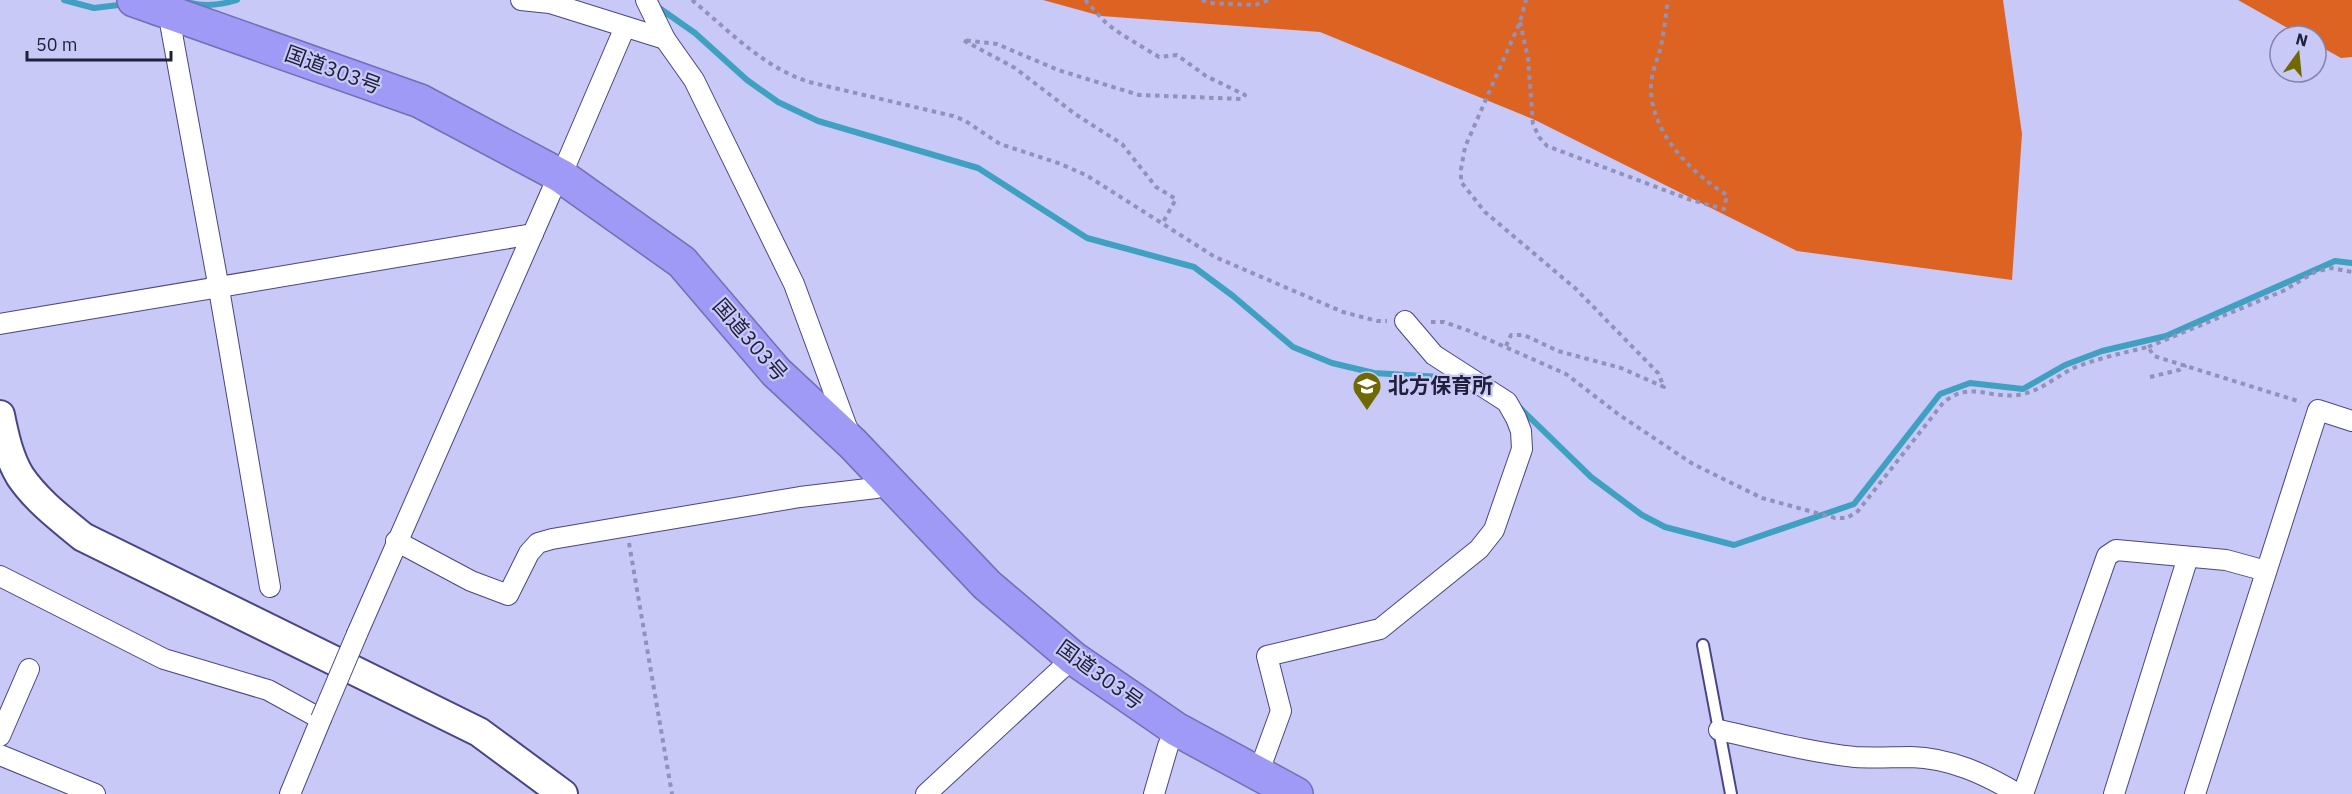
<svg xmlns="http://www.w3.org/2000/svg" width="2352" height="794" font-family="'IBM Plex Sans','Noto Sans JP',sans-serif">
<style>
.forest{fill:#dd6322}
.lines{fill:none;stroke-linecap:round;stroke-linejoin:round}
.stream{stroke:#3fa0c1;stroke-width:6}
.lane-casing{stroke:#4a4586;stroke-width:14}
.street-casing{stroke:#4a4586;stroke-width:22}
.secondary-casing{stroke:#4a4586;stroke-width:32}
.highway-casing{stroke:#726fb5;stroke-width:36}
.path{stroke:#9191b9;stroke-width:4;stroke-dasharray:4.5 4.5;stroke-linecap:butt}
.lane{stroke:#fff;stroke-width:10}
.street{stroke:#fff;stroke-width:20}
.secondary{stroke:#fff;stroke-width:28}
.highway{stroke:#9e9af6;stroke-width:33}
.street-bridge-casing{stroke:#4a4586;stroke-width:22;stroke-linecap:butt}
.street-bridge{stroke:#fff;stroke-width:20}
.labels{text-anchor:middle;stroke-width:4.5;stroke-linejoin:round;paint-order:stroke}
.street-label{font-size:21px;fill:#21203c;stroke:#c8c9f6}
.poi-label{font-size:21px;font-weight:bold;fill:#21203c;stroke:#c8c9f6;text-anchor:start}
</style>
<rect width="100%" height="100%" fill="#c8c9f6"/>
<g class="forest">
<polygon points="1043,0 2003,0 2022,134 2012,280 1797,251 1535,120 1320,32 1101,16"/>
<polygon points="2238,0 2352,0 2352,57 2341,58 2316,44 2316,36 2302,36"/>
</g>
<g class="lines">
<g class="stream">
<polyline points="64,0 94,8 127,4"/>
<path d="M187,2C203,7 221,5 237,0"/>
<polyline points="655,5 695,33 747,80 778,102 818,121 978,168 1087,238 1194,267 1233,296 1293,347 1332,363 1374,373 1457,378"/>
<polyline points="1517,405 1591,477 1642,515 1665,527 1734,545 1854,504 1940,394 1970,383 2023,389 2065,365 2102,351 2166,336 2335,261 2352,263"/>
</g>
<g class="lane-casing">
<polyline id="lane" points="1703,645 1731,794"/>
</g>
<g class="street-casing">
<g id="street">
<polyline points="521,0 550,3 665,39"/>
<polyline points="646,0 665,39 694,80 794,284 849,433"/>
<polyline points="176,13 171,28 219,289 270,587"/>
<polyline points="0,324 533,234"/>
<polyline points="396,541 471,581 508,595 529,553 538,543 552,539 800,497 876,488 887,480"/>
<polyline points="0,576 164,659 268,690 321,719 290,794"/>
<polyline points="357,634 553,188 561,176 625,27"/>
<path d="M1719,730C1764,740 1809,752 1855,757C1874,758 1892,757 1911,757C1950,758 1985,774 2018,794"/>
<polyline points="0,736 29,669"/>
<polyline points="0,755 95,794"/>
<polyline points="1258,774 1281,711 1267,656 1380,629 1479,549 1494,530 1522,449 1521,431 1516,418 1507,402 1434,355 1405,321"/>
<polyline points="926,794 1073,658"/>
<polyline points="1154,794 1168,746 1176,729"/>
<polyline points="2023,794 2107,556 2116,550 2226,560 2266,571"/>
<polyline points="2114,794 2188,557"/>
<polyline points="2195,794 2318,410 2352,421"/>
</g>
</g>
<g class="secondary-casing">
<path id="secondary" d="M0,415C4,435 9,458 20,476C36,500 61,519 83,537L479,732L563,794"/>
</g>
<g class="highway-casing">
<polyline id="highway" points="134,0 420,101 561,176 682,262 776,372 853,444 987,585 1073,658 1176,729 1296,794"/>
</g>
<g class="path">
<path d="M692,0C729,31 763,67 809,82L953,116L964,120L1000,144L1058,163L1086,175L1215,257L1343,312L1377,321H1387"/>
<polyline points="1085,0 1107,24 1121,34 1159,57 1177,55 1206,76 1245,95 1242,99 1139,95 1058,70 997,44 963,40 1015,68 1075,114 1122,144 1156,187 1176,199 1162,224"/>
<polyline points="1202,0 1209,3 1255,5 1269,0"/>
<path d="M1520,22L1528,58L1533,124L1539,137L1547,146L1691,200L1724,209L1727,195C1691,173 1650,132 1651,86C1651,73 1658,59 1661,46C1664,31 1666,15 1668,0"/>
<path d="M1431,322H1444L1467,330L1566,374L1618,414L1693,464L1762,498L1835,518H1847L1858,511L1943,403C1970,380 1988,399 2018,395C2040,392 2056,376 2076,367C2099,358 2123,353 2148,347L2154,356L2301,402"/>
<polyline points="1506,346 1511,335 1524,335 1558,351 1621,368 1664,387 1658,373 1576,289 1485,212 1461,182 1461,169 1465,147 1520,22 1526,0"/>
<polyline points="2148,347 2283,291 2315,272 2331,268 2352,272"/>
<polyline points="2150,377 2179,370 2186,365"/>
<polyline points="629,543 672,794"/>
</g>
<use href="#lane" class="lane"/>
<use href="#street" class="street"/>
<use href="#secondary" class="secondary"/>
<use href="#highway" class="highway"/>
<g class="street-bridge-casing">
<polyline id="street-bridge" points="321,719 357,634"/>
</g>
<use href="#street-bridge" class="street-bridge"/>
</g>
<defs>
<g id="school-pin" transform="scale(1.5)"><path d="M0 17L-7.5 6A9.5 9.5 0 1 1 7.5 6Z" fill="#706800" stroke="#c8c9f6"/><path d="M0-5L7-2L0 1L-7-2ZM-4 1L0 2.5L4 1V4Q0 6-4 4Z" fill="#fff"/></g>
</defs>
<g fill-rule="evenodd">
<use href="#school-pin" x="1367" y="386"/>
</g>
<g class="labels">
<g class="street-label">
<text transform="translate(333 70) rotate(20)" y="7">国道303号</text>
<text transform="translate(750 340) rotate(49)" y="7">国道303号</text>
<text transform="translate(1100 675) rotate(36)" y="7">国道303号</text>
</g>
<g class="poi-label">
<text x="1388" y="393">北方保育所</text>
</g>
</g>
<g transform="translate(2298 54) rotate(15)"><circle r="28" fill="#c8c9f6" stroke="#8585ac" stroke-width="1.5"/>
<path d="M0-4.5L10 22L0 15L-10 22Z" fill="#706800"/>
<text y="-9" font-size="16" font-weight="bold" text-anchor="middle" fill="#21203c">N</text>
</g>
<path d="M27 51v9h144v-9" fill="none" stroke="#21203c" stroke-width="3"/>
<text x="36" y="51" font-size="18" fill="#21203c" stroke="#c8c9f6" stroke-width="4.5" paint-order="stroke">50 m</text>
</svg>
